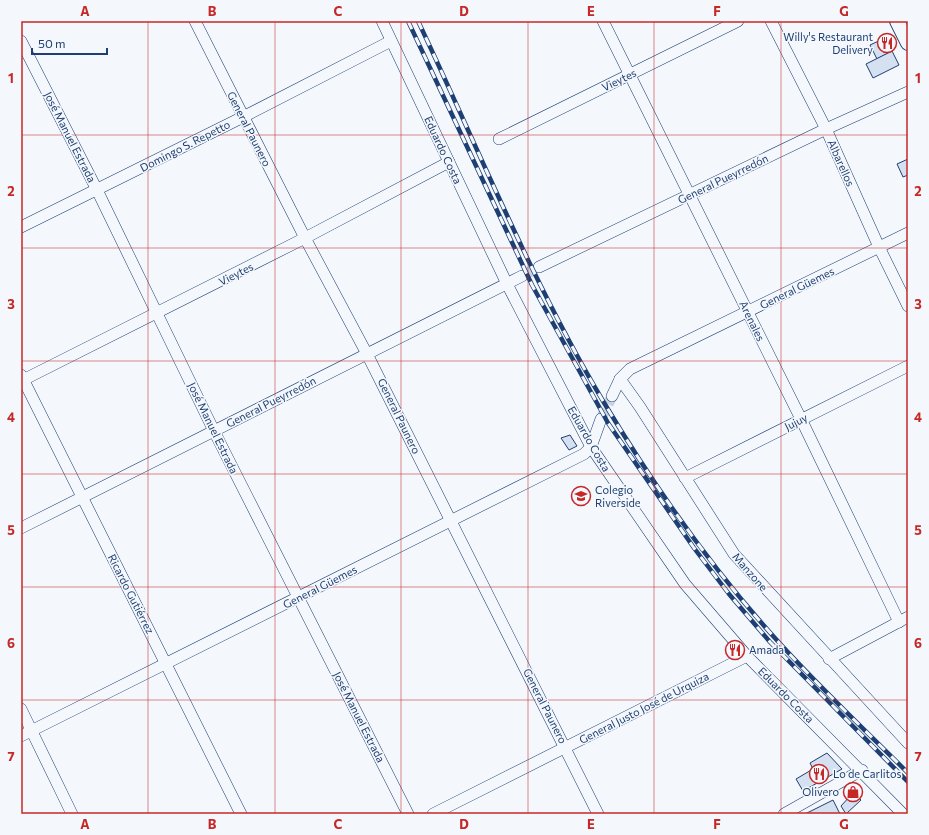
<svg xmlns="http://www.w3.org/2000/svg" width="929" height="835" font-family="Commissioner,sans-serif">
<style>
.building{fill:#d5e0f0;stroke:#1d3f73}
.lines{fill:none;stroke-linecap:round;stroke-linejoin:round}
.minor-tunnel{stroke:#c9d2e0;stroke-width:11;stroke-dasharray:11 5.5;stroke-linecap:butt}
.minor-casing{stroke:#1d3f73;stroke-width:12}
.major-casing{stroke:#1d3f73;stroke-width:16}
.minor{stroke:#f4f7fb;stroke-width:11}
.major{stroke:#f4f7fb;stroke-width:14}
.rail-casing{stroke:#1d3f73;stroke-width:4.5}
.rail{stroke:#f4f7fb;stroke-width:3;stroke-dasharray:9;stroke-linecap:butt}
.grid{fill:none;stroke:#c62828;stroke-width:1;stroke-opacity:0.55}
.labels{text-anchor:middle;stroke-width:3;stroke-linejoin:round;paint-order:stroke}
.poi-label{font-size:11px;fill:#1d3f73;stroke:#f4f7fb;text-anchor:start}
.street-label{font-size:11px;fill:#1d3f73;stroke:#f4f7fb}
.neatline{fill:none;stroke:#c62828;stroke-width:1.5}
.grid-label{font-size:13px;text-anchor:middle;font-weight:bold;fill:#c62828}
</style>
<rect width="100%" height="100%" fill="#f4f7fb"/>
<g class="building">
<polygon points="885,38 892,51 877,59 870,45"/>
<polygon points="892,51 899,65 873,78 866,64"/>
<polygon points="908,159 908,175 903,177 897,164"/>
<polygon points="570,435 577,446 569,450 561,438"/>
<polygon points="827,753 842,769 803,791 796,779 813,769 810,763"/>
<polygon points="851,791 855,791 855,795 861,800 846,814 841,806 851,795"/>
<polygon points="833,800 840,814 805,814"/>
</g>
<g class="lines">
<g class="minor-tunnel">
<polyline points="522,276 539,267"/>
<polyline points="601,419 612,396"/>
</g>
<g class="minor-casing">
<g id="minor">
<polyline points="195,21 305,238 367,354 598,814"/>
<polyline points="382,21 507,284 591,447 685,584 747,656 903,814"/>
<polyline points="603,21 801,419 899,622"/>
<polyline points="771,21 826,129 879,247 908,306"/>
<polyline points="21,41 97,190 214,431 408,814"/>
<polyline points="499,139 738,21"/>
<polyline points="21,227 243,117 391,41"/>
<polyline points="539,267 826,129 908,92"/>
<polyline points="21,375 241,814"/>
<polyline points="620,379 640,407 734,554 908,743"/>
<polyline points="21,381 305,238 449,162"/>
<polyline points="612,396 620,379 630,369 908,233"/>
<polyline points="685,478 908,366"/>
<polyline points="21,528 522,276"/>
<polyline points="829,659 908,617"/>
<polyline points="21,709 72,814"/>
<polyline points="21,736 584,454 591,447 601,419"/>
<polyline points="433,814 747,656"/>
<polyline points="784,814 862,770"/>
</g>
</g>
<g class="major-casing">
<polyline id="major" points="897,21 908,43"/>
</g>
<use href="#minor" class="minor"/>
<use href="#major" class="major"/>
<g class="rail-casing">
<g id="rail">
<polyline points="408,21 532,285 608,423 694,548 729,594 770,642 908,782"/>
<path d="M418,21C478,148 531,280 603,401C652,483 710,566 774,637C816,684 863,728 908,773"/>
</g>
</g>
<use href="#rail" class="rail"/>
</g>
<path class="grid" d="M148,21V814M275,21V814M401,21V814M528,21V814M654,21V814M781,21V814M21,135H908M21,248H908M21,361H908M21,474H908M21,587H908M21,700H908"/>
<defs>
<g id="restaurant-ring" transform="scale(1)"><circle r="9.5" fill="#f4f7fb" stroke="#c62828" stroke-width="1.5"/><path d="M-5-6h1v4h1v-4h1v4h1v-4h1v5L-1.5 .5V6h-2V.5L-5-1ZM5-6V6H3V1.5H1.5Q1.5-4 5-6Z" fill="#c62828"/></g>
<g id="school-ring" transform="scale(1)"><circle r="9.5" fill="#f4f7fb" stroke="#c62828" stroke-width="1.5"/><path d="M0-5L7-2L0 1L-7-2ZM-4 1L0 2.5L4 1V4Q0 6-4 4Z" fill="#c62828"/></g>
<g id="shop-ring" transform="scale(1)"><circle r="9.5" fill="#f4f7fb" stroke="#c62828" stroke-width="1.5"/><path d="M-5-2.5h2.3a2.7 3.5 0 0 1 5.4 0H5L5.5 6h-11ZM-1.5-2.5h3a1.5 2.3 0 0 0-3 0Z" fill="#c62828"/></g>
</defs>
<g fill-rule="evenodd">
<use href="#restaurant-ring" x="887" y="43"/>
<use href="#school-ring" x="581" y="496"/>
<use href="#restaurant-ring" x="735" y="650"/>
<use href="#restaurant-ring" x="819" y="774"/>
<use href="#shop-ring" x="853" y="792"/>
</g>
<g class="labels">
<g class="poi-label">
<text x="873" y="41" text-anchor="end">Willy's Restaurant<tspan x="873" dy="13">Delivery</tspan></text>
<text x="595" y="494">Colegio<tspan x="595" dy="13">Riverside</tspan></text>
<text x="749" y="654">Amada</text>
<text x="833" y="778">Lo de Carlitos</text>
<text x="839" y="796" text-anchor="end">Olivero</text>
</g>
<g class="street-label">
<text transform="translate(619 80) rotate(-26)" y="4">Vieytes</text>
<text transform="translate(249 129) rotate(63)" y="4">General Paunero</text>
<text transform="translate(70 137) rotate(63)" y="4">José Manuel Estrada</text>
<text transform="translate(185 146) rotate(-27)" y="4">Domingo S. Repetto</text>
<text transform="translate(443 150) rotate(65)" y="4">Eduardo Costa</text>
<text transform="translate(841 163) rotate(66)" y="4">Albarellos</text>
<text transform="translate(723 179) rotate(-26)" y="4">General Pueyrredón</text>
<text transform="translate(236 274) rotate(-27)" y="4">Vieytes</text>
<text transform="translate(797 288) rotate(-26)" y="4">General Güemes</text>
<text transform="translate(752 321) rotate(64)" y="4">Arenales</text>
<text transform="translate(271 402) rotate(-27)" y="4">General Pueyrredón</text>
<text transform="translate(399 416) rotate(64)" y="4">General Paunero</text>
<text transform="translate(796 422) rotate(-27)" y="4">Jujuy</text>
<text transform="translate(213 428) rotate(64)" y="4">José Manuel Estrada</text>
<text transform="translate(589 439) rotate(60)" y="4">Eduardo Costa</text>
<text transform="translate(750 572) rotate(49)" y="4">Manzone</text>
<text transform="translate(320 587) rotate(-27)" y="4">General Güemes</text>
<text transform="translate(131 594) rotate(63)" y="4">Ricardo Gutiérrez</text>
<text transform="translate(786 695) rotate(45)" y="4">Eduardo Costa</text>
<text transform="translate(545 706) rotate(63)" y="4">General Paunero</text>
<text transform="translate(644 708) rotate(-27)" y="4">General Justo José de Urquiza</text>
<text transform="translate(359 717) rotate(63)" y="4">José Manuel Estrada</text>
</g>
</g>
<rect width="929" height="835" fill="none" stroke="#f4f7fb" stroke-width="44"/>
<path d="M32 48v6h75v-6" fill="none" stroke="#1d3f73" stroke-width="2"/>
<text x="38" y="48" font-size="12" fill="#1d3f73" stroke="#f4f7fb" stroke-width="3" paint-order="stroke">50 m</text>
<rect x="22" y="22" width="885" height="791" class="neatline"/>
<g class="grid-label">
<text x="85" y="16">A</text>
<text x="212" y="16">B</text>
<text x="338" y="16">C</text>
<text x="464" y="16">D</text>
<text x="591" y="16">E</text>
<text x="717" y="16">F</text>
<text x="844" y="16">G</text>
<text x="11" y="83">1</text>
<text x="918" y="83">1</text>
<text x="11" y="196">2</text>
<text x="918" y="196">2</text>
<text x="11" y="309">3</text>
<text x="918" y="309">3</text>
<text x="11" y="422">4</text>
<text x="918" y="422">4</text>
<text x="11" y="535">5</text>
<text x="918" y="535">5</text>
<text x="11" y="648">6</text>
<text x="918" y="648">6</text>
<text x="11" y="761">7</text>
<text x="918" y="761">7</text>
<text x="85" y="829">A</text>
<text x="212" y="829">B</text>
<text x="338" y="829">C</text>
<text x="464" y="829">D</text>
<text x="591" y="829">E</text>
<text x="717" y="829">F</text>
<text x="844" y="829">G</text>
</g>
</svg>
